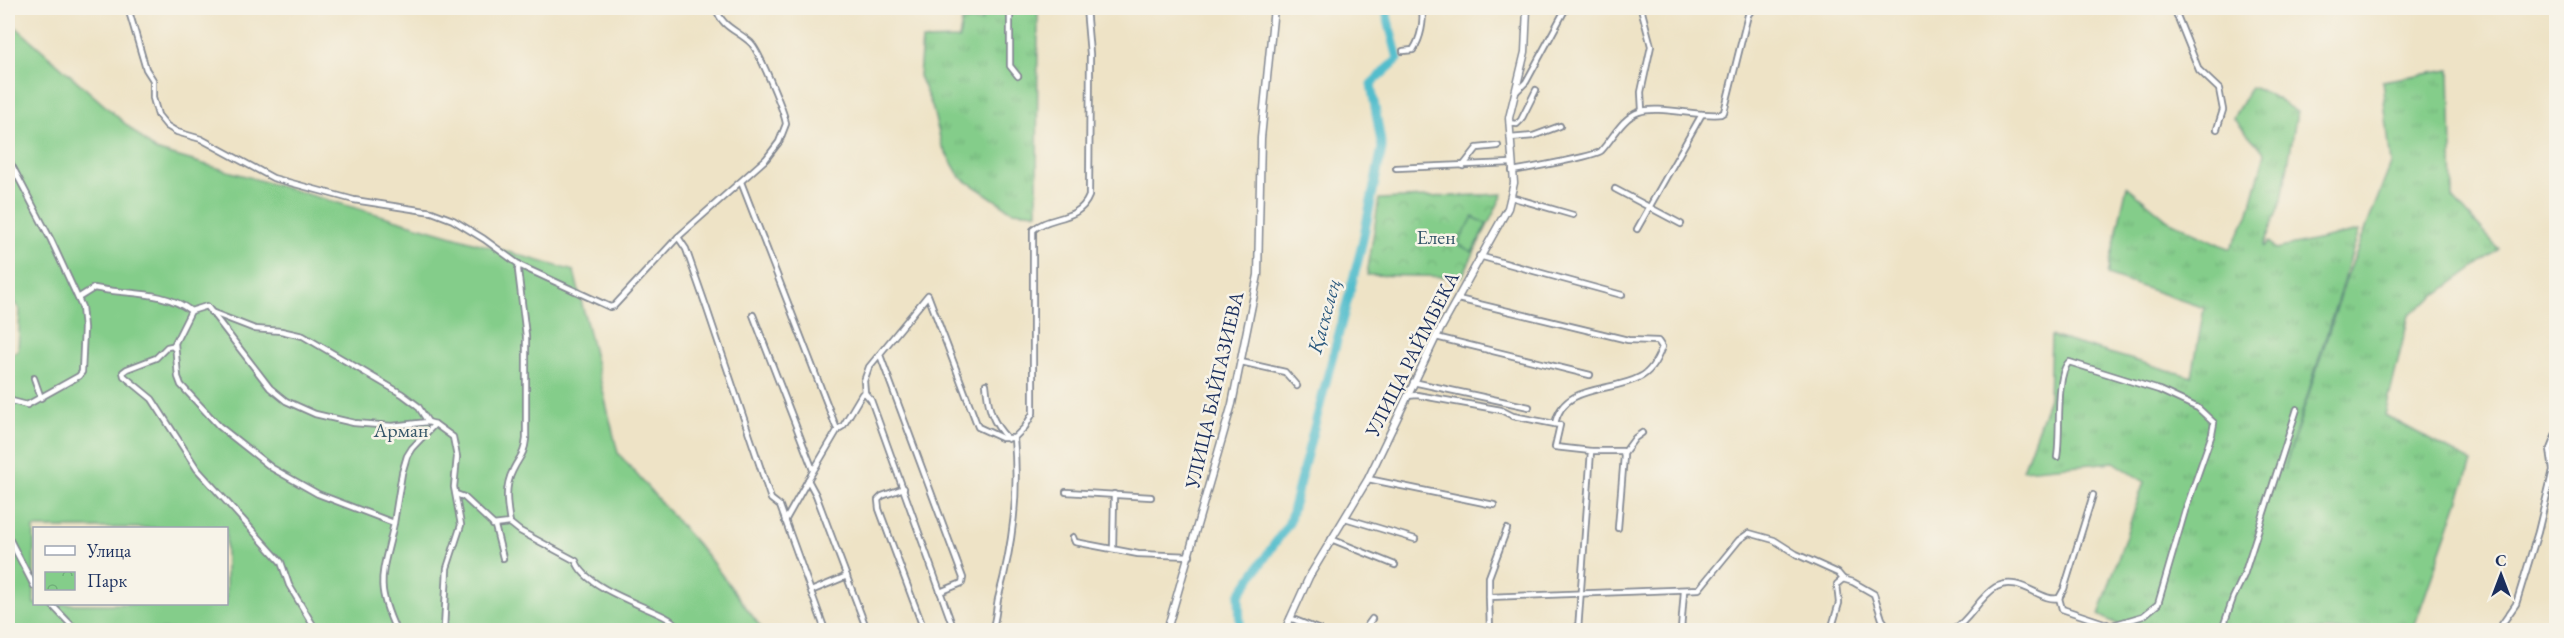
<svg xmlns="http://www.w3.org/2000/svg" width="2564" height="638" font-family="'EB Garamond',serif">
<style>
.grass{fill:url(#grass-tufts);stroke:#507e74;stroke-width:1.5}
.park{fill:url(#park-crowns);stroke:#507e74;stroke-width:1.5}
.garden{fill:#84cd8a;stroke:#507e74;stroke-width:1.5;fill-rule:evenodd}
.lines{fill:none;stroke-linecap:round;stroke-linejoin:round}
.river{stroke:#52bdcc;stroke-width:9}
.street-casing{stroke:#848992;stroke-width:8}
.secondary-casing{stroke:#848992;stroke-width:9}
.street{stroke:#fff;stroke-width:4.5}
.secondary{stroke:#fff;stroke-width:6}
.labels{text-anchor:middle;stroke-width:5;stroke-linejoin:round;paint-order:stroke}
.park-label{font-size:20px;fill:#355669;stroke:#f7f3e8}
.street-label{font-size:20px;fill:#1b2f5e;stroke:#f7f3e8}
.water-label{font-size:21px;font-style:italic;fill:#2c5a7f;stroke:#f7f3e8}
</style>
<defs>
<pattern id="grass-tufts" width="24" height="20" patternUnits="userSpaceOnUse" patternTransform="scale(1.5)"><rect width="24" height="20" fill="#84cd8a"/><path d="M3 7l-1-3M5 7V3M7 7l1-3M15 17l-1-3M17 17v-4M19 17l1-3" fill="none" stroke="#71b07a"/></pattern>
<pattern id="park-crowns" width="20" height="18" patternUnits="userSpaceOnUse" patternTransform="scale(1.5)"><rect width="20" height="18" fill="#84cd8a"/><path d="M2 6a3 3 0 1 1 6 0M12 15a3 3 0 1 1 6 0" fill="none" stroke="#71b07a"/></pattern>
</defs>
<rect width="100%" height="100%" fill="#f7f3e8"/>
<filter id="ink" filterUnits="userSpaceOnUse"><feTurbulence type="fractalNoise" baseFrequency=".0167" numOctaves="2"/><feDisplacementMap in="SourceGraphic" scale="12" xChannelSelector="R" yChannelSelector="G"/><feConvolveMatrix kernelMatrix="1 2 1 2 8 2 1 2 1" color-interpolation-filters="sRGB"/></filter>
<filter id="wash" filterUnits="userSpaceOnUse"><feTurbulence type="fractalNoise" baseFrequency=".008" numOctaves="4" result="noise"/><feDisplacementMap in="SourceGraphic" scale="24" xChannelSelector="R" yChannelSelector="G"/><feGaussianBlur stdDeviation="1.35" result="paint"/><feColorMatrix in="noise" values="0 0 0 0 0 0 0 0 0 0 0 0 0 0 0 0 0 1.4 0 .05"/><feComposite in="paint" operator="in"/></filter>
<g filter="url(#wash)">
<rect width="100%" height="100%" fill="#eee3c6"/>
<g class="grass">
<polygon points="982,8 1038,8 1037,213 1012,211 960,177 942,146 932,106 919,76 922,40 959,39 962,21 982,21"/>
<polygon points="2450,70 2453,198 2499,249 2409,315 2385,415 2472,462 2413,630 2127,630 2099,615 2144,482 2114,462 2023,470 2049,398 2051,336 2192,377 2204,308 2107,275 2127,186 2168,220 2230,249 2248,216 2265,153 2233,118 2251,87 2267,93 2297,112 2282,199 2263,247 2269,242 2275,249 2359,231 2284,470 2346,279 2391,164 2382,81"/>
</g>
<polygon class="park" points="1503,194 1462,277 1367,275 1379,199"/>
<g class="garden">
<path d="M8,20L155,150L574,271L618,453L709,558L763,630H13L8,623V355L18,351L20,310L8,295ZM34,528H226V604H34Z"/>
<polygon points="1473,217 1487,224 1472,252 1458,244"/>
</g>
<g class="lines">
<polyline class="river" points="1240,630 1239,595 1289,523 1361,249 1382,148 1371,84 1398,59 1387,16 1388,8"/>
</g>
</g>
<g filter="url(#ink)">
<g class="lines">
<g class="street-casing">
<g id="street">
<polyline points="128,8 146,69 153,80 153,98 158,115 167,126 177,132 201,139 273,178 354,200 432,212 453,220 484,239 521,266 610,307 614,306 678,237 686,249 707,309 771,499 780,506 825,630"/>
<polyline points="1010,8 1010,66 1018,76"/>
<polyline points="1641,8 1651,46 1641,92 1642,110"/>
<polyline points="2174,8 2199,70 2219,89 2223,110 2217,129"/>
<polyline points="2107,9 2108,8"/>
<path d="M1403,51L1413,50C1421,38 1424,21 1422,8"/>
<polyline points="1516,92 1526,82 1566,8"/>
<polyline points="1509,123 1517,124 1521,120 1536,90"/>
<polyline points="1510,138 1533,136 1560,126"/>
<polyline points="8,158 51,240 82,307 84,328 82,372 79,376 27,405 8,400"/>
<polyline points="1463,166 1477,148 1498,146"/>
<polyline points="1396,168 1512,163"/>
<path d="M1512,171C1524,169 1596,156 1601,151C1613,138 1622,118 1639,112C1656,105 1701,117 1721,114L1724,112L1748,15L1753,8"/>
<polyline points="741,182 836,427 838,429 843,426 862,394 865,393 871,400 954,630"/>
<polyline points="1615,189 1681,224"/>
<polyline points="1511,197 1573,215"/>
<polyline points="1637,229 1702,114"/>
<path d="M678,237L766,159L779,142L786,124C785,113 759,51 751,43C737,30 722,28 716,8"/>
<polyline points="1479,256 1622,295"/>
<path d="M519,264L518,270L526,336V439C524,456 519,457 513,470C504,487 507,505 510,523L520,531L576,561C585,588 644,605 667,618C673,621 677,626 682,630"/>
<path d="M78,298L94,288C127,295 164,290 191,311L207,306L270,388L286,401L315,414L354,423L392,426L428,422"/>
<path d="M1458,299L1628,340L1658,341L1662,347C1658,358 1651,372 1640,377C1611,393 1563,383 1555,424"/>
<polyline points="191,311 175,343 178,377 181,385 219,426 272,468 318,494 394,523 402,473 407,456 412,448 435,424"/>
<polyline points="211,312 255,329 281,331 303,336 402,394 418,406 428,422 435,424 453,437 457,457 454,487 461,525 447,568 444,630"/>
<polyline points="753,315 813,470"/>
<polyline points="1436,337 1590,375"/>
<polyline points="174,348 172,346 167,347 156,358 127,369 123,372 124,376 152,399 197,469 281,562 289,585 316,630"/>
<polyline points="880,355 963,578 962,583 940,592"/>
<polyline points="1241,362 1285,372 1297,386"/>
<polyline points="34,378 41,398"/>
<polyline points="1413,382 1529,407"/>
<path d="M986,384C988,406 991,422 1008,439"/>
<polyline points="865,393 864,381 869,367 928,295 978,427 1002,438 1014,438"/>
<polyline points="1407,396 1417,395 1501,410 1513,416 1560,425 1555,447 1591,451 1578,630"/>
<polyline points="1591,451 1623,451 1624,456 1618,528"/>
<polyline points="1624,453 1635,438 1642,433"/>
<path d="M2057,457C2061,434 2055,375 2069,362L2159,390L2198,408L2214,423L2212,434L2185,511L2158,604L2143,616L2106,627"/>
<polyline points="1368,479 1494,505"/>
<polyline points="808,480 838,429"/>
<polyline points="904,488 882,496 878,500 879,509 924,630"/>
<polyline points="1066,492 1151,497"/>
<polyline points="456,494 464,497 495,526 503,558"/>
<polyline points="1345,518 1415,539"/>
<polyline points="785,521 808,480 816,495 867,630"/>
<path d="M394,523C384,572 373,581 396,630"/>
<polyline points="493,525 510,523"/>
<polyline points="8,536 34,586"/>
<polyline points="1073,537 1075,542 1138,554 1190,556"/>
<polyline points="1331,539 1395,565"/>
<polyline points="1113,549 1114,494"/>
<polyline points="811,591 847,576"/>
<polyline points="1489,597 1489,577 1507,529"/>
<polyline points="2059,598 2062,609 2107,624 2104,630"/>
<polyline points="51,604 76,630"/>
<polyline points="1290,618 1320,630"/>
<path d="M992,630C996,620 996,609 998,599C1013,544 1019,494 1014,438L1025,427L1033,413V230C1049,215 1079,222 1089,196L1090,54L1086,8"/>
<polyline points="1364,630 1372,619"/>
<polyline points="1490,630 1489,597 1699,589 1739,540 1749,533 1774,540 1796,554 1838,573 1843,579"/>
<polyline points="1681,630 1684,591"/>
<polyline points="1831,630 1839,603 1837,584 1843,579 1853,582 1874,594 1882,619 1890,630"/>
<path d="M1953,630C1971,619 1978,598 1996,587C2020,574 2041,603 2059,598L2064,589L2093,495"/>
<polyline points="2222,630 2233,598 2244,575 2297,409"/>
<polyline points="2498,630 2516,604 2538,532 2553,470 2550,449 2556,434"/>
</g>
</g>
<g class="secondary-casing">
<g id="secondary">
<polyline points="1167,630 1232,404 1258,275 1261,138 1274,8"/>
<polyline points="1285,630 1309,577 1368,479 1436,337 1508,208 1514,183 1509,118 1525,52 1527,8"/>
</g>
</g>
<use href="#street" class="street"/>
<use href="#secondary" class="secondary"/>
</g>
</g>
<g class="labels">
<g class="park-label">
<text x="1436" y="244">Елен</text>
<text x="401" y="437">Арман</text>
</g>
<g class="street-label">
<text transform="translate(1412 354) rotate(-63)" y="7">УЛИЦА РАЙМБЕКА</text>
<text transform="translate(1214 390) rotate(-77)" y="7">УЛИЦА БАЙГАЗИЕВА</text>
</g>
<g class="water-label">
<text transform="translate(1324 316) rotate(-75)" y="7">Қаскелең</text>
</g>
</g>
<rect width="2564" height="638" fill="none" stroke="#f7f3e8" stroke-width="30"/>
<rect x="33" y="527" width="195" height="78" fill="#f7f3e8" stroke="#9fa5b1" stroke-width="1.5"/>
<rect x="45" y="546" width="30" height="9" fill="#ffffff" stroke="#9fa5b1" stroke-width="1.5"/>
<text x="87" y="557" font-size="18" fill="#1b2f5e">Улица</text>
<rect x="45" y="572" width="30" height="18" fill="url(#park-crowns)" stroke="#9fa5b1" stroke-width="1.5"/>
<text x="87" y="587" font-size="18" fill="#1b2f5e">Парк</text>
<g transform="translate(2501 575)" stroke="#f7f3e8" stroke-width="4.5" paint-order="stroke">
<path d="M0-4.5L10 22L0 15L-10 22Z" fill="#1b2f5e"/>
<text y="-9" font-size="16" font-weight="bold" text-anchor="middle" fill="#1b2f5e">С</text>
</g>
</svg>
